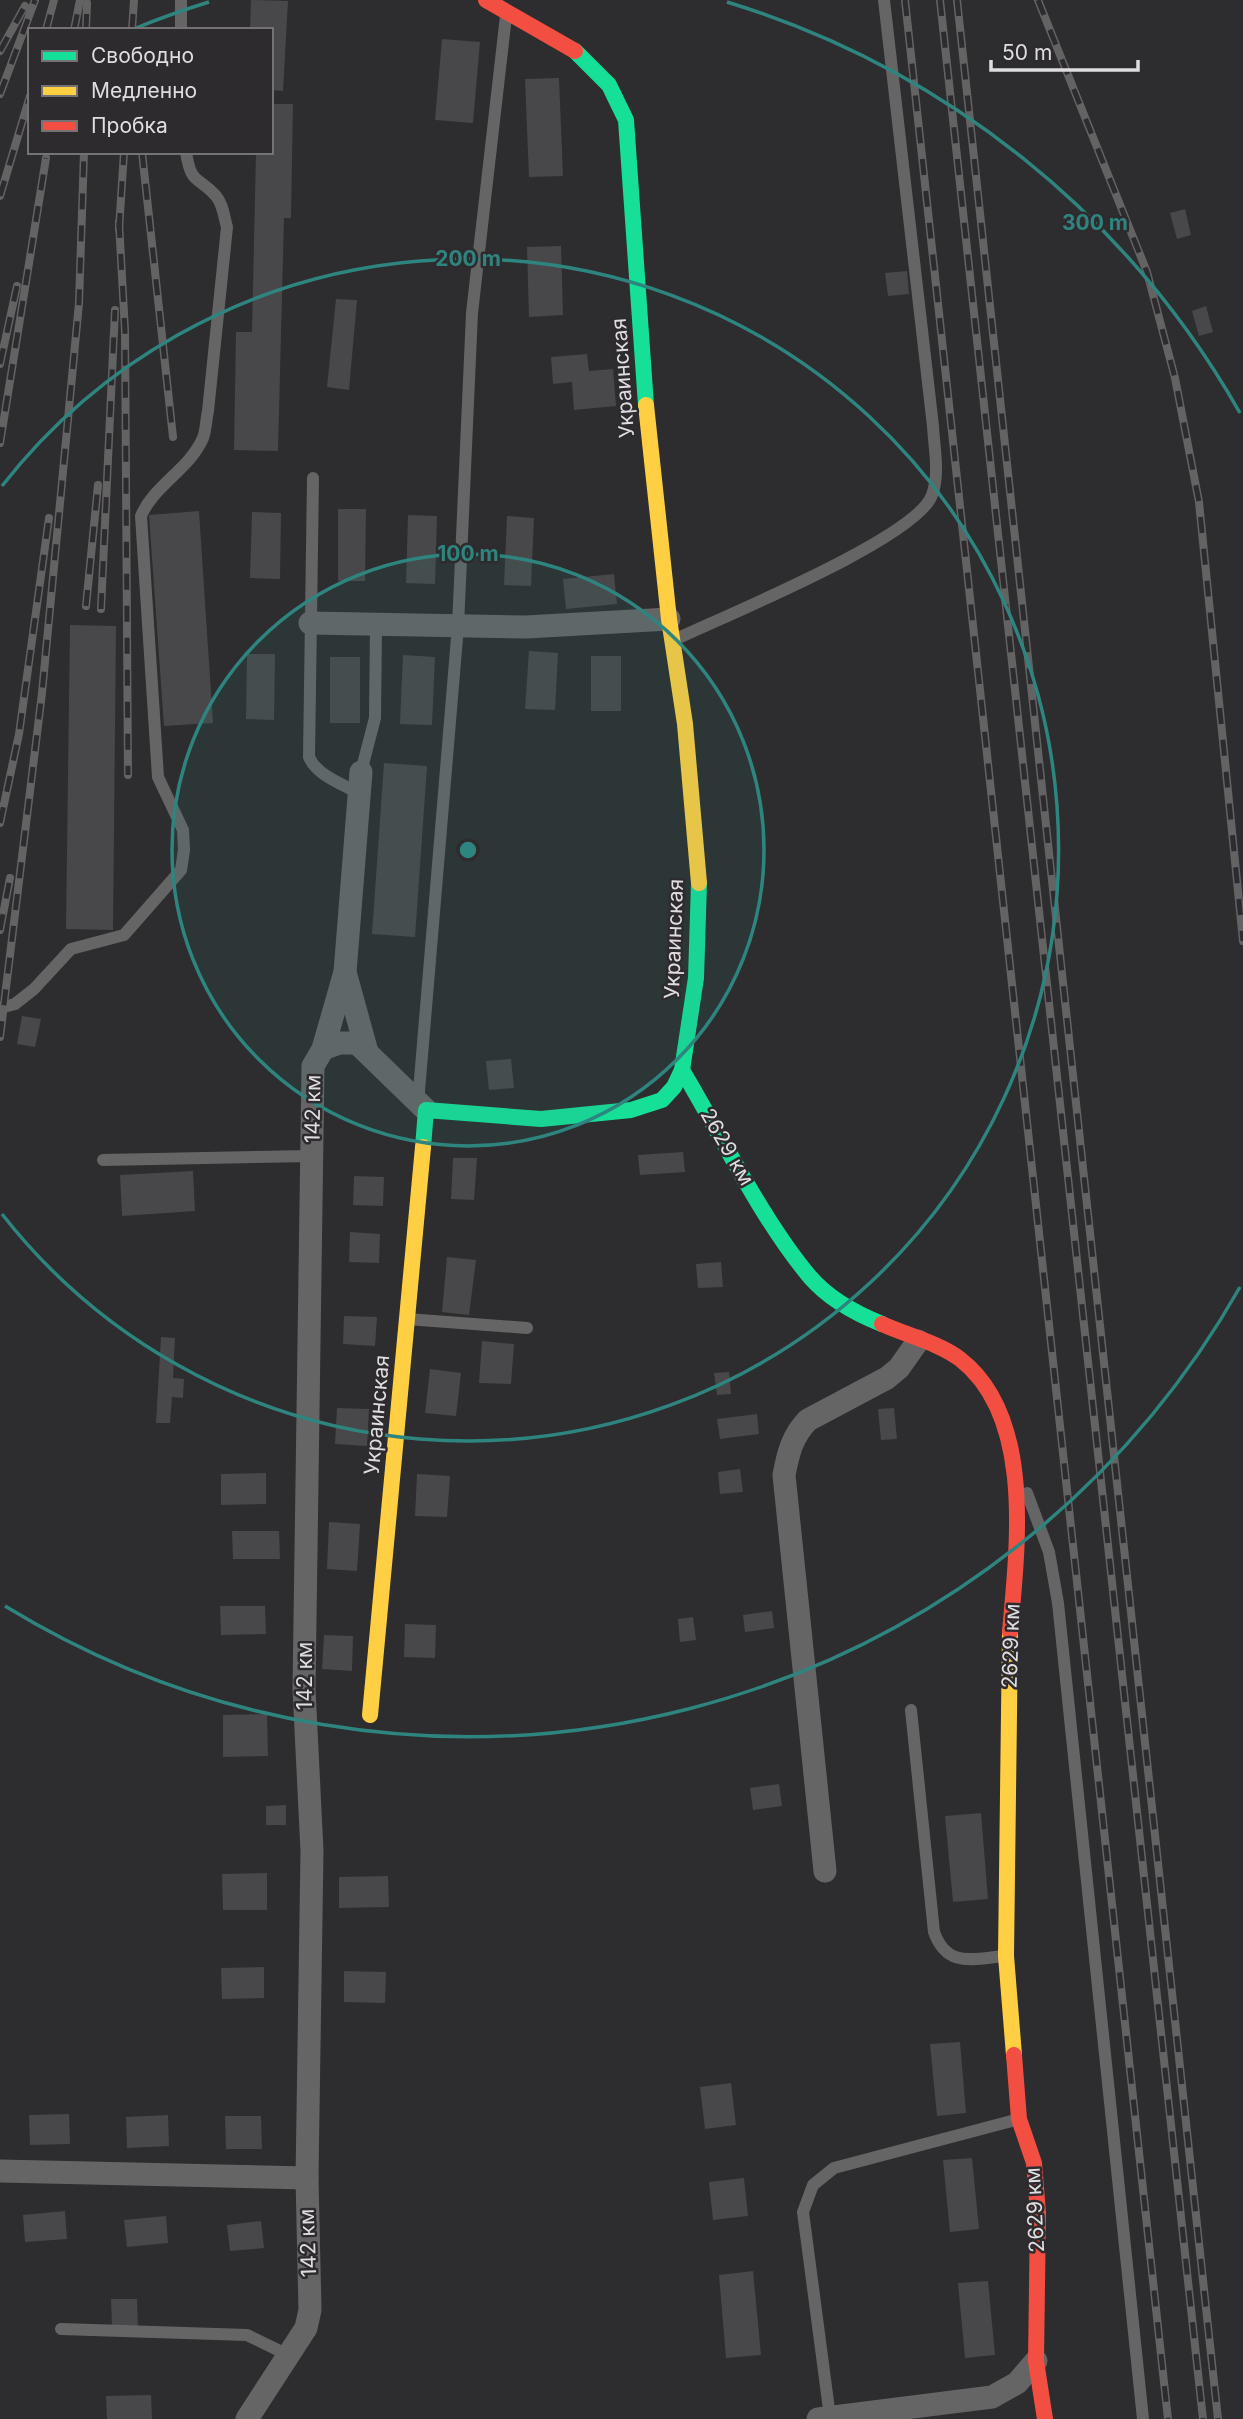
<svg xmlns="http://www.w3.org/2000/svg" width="1243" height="2419" font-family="Inter,sans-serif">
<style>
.building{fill:#484749}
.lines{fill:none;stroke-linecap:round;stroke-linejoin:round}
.lane{stroke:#666566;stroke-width:12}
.street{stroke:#666566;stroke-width:23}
.fast{stroke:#16e098;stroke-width:16}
.slow{stroke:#ffcf43;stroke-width:16}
.jam{stroke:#f24e42;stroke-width:16}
.rail-casing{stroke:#646364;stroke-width:8}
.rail{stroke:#2e2b2f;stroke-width:5;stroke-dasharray:16;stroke-linecap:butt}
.ring{fill:none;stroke:#2e857f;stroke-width:3.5}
.labels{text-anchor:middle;stroke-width:5;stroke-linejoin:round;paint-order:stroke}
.street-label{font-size:21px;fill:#dfdde0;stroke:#2e2b2f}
.centre{fill:#2e857f;stroke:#2e2b2f;stroke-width:3.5}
.ring-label{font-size:21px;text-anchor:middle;font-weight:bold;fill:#2e857f;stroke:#2e2b2f;stroke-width:5;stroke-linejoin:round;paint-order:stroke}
</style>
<rect width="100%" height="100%" fill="#2d2c2e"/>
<g class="building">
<polygon points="251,0 288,1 283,91 271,90 271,30 250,30"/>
<polygon points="442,39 480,42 473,123 435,120"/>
<polygon points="559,78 563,176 529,177 525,79"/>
<polygon points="271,104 293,104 291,218 284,218 278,451 234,450 236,332 252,332 256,152 271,152"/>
<polygon points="1185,209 1191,235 1177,239 1170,213"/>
<polygon points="561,246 563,315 529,317 527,247"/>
<polygon points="907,271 909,294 888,296 885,273"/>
<polygon points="336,299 357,300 349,390 327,387"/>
<polygon points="1206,306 1213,332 1199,336 1192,311"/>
<polygon points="587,354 589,371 613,369 616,406 574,410 572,382 553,384 551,357"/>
<polygon points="338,509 366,509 365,581 338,581"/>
<polygon points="199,511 213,723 164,726 149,515"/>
<polygon points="252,512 281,513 280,579 250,578"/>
<polygon points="408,515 437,516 435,584 406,583"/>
<polygon points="507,516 534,518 531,586 504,585"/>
<polygon points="614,574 617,604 566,609 563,579"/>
<polygon points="70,625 116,626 113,930 66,929"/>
<polygon points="529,651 558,653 555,710 525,709"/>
<polygon points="247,654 275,654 274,720 246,719"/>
<polygon points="403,655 435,657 432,725 400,724"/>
<rect x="591" y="656" width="30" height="55"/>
<rect x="330" y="657" width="30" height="66"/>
<polygon points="384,763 427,766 415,937 372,934"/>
<polygon points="22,1016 41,1019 35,1047 17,1044"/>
<polygon points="511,1059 514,1088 489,1090 486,1061"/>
<polygon points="683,1152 685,1172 640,1175 638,1155"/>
<polygon points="453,1158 477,1158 474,1200 451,1199"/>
<polygon points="193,1171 195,1211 122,1216 120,1175"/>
<polygon points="354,1176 384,1177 383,1206 353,1205"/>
<polygon points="350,1232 380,1234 379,1263 349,1262"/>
<polygon points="447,1257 476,1260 469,1315 442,1312"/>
<polygon points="721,1262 723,1287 698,1288 696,1264"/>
<polygon points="344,1316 377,1317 375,1346 343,1344"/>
<polygon points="161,1337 175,1338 173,1378 184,1379 183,1398 172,1397 170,1423 156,1423"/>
<polygon points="482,1341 514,1344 511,1384 479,1383"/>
<polygon points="430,1369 461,1373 456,1416 425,1413"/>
<polygon points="729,1372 731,1394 717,1395 714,1373"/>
<polygon points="337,1408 369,1409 367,1446 335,1444"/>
<polygon points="894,1408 897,1439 881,1440 878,1409"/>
<polygon points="757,1414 759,1434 720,1439 717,1419"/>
<polygon points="740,1469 743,1492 720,1494 718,1472"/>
<polygon points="266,1473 266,1504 221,1505 221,1474"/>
<polygon points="417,1474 450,1476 447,1517 415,1516"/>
<polygon points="329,1522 360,1524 357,1571 327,1569"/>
<polygon points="232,1531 279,1531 280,1559 233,1559"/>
<polygon points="220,1606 265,1606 266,1634 221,1635"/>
<polygon points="772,1611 774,1628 745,1632 743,1615"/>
<polygon points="693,1617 696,1640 680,1642 678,1619"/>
<polygon points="405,1624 436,1625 435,1658 404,1657"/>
<polygon points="324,1635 353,1636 352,1671 322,1669"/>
<polygon points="267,1714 268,1756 223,1757 223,1715"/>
<polygon points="779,1784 782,1806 753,1810 750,1788"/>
<polygon points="286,1805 286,1825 266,1825 266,1806"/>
<polygon points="981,1813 988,1899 953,1902 945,1816"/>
<polygon points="267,1873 267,1910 223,1910 222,1874"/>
<polygon points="388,1876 389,1907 339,1908 339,1877"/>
<polygon points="264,1967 264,1998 222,1999 221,1968"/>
<polygon points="344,1971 386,1972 385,2003 344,2002"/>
<polygon points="960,2042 966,2113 937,2116 930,2044"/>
<polygon points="731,2083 736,2125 705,2129 700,2087"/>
<polygon points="69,2114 70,2144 30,2145 29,2115"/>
<polygon points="168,2115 169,2146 127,2148 126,2117"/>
<polygon points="225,2116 261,2116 262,2149 226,2149"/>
<polygon points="972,2158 979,2229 950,2232 943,2160"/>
<polygon points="744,2178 748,2216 713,2220 709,2182"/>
<polygon points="65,2211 67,2239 25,2242 23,2215"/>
<polygon points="166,2216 168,2243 127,2247 124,2220"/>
<polygon points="261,2221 264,2248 230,2251 227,2225"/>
<polygon points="753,2271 761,2355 726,2358 719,2275"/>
<polygon points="988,2281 995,2355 965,2358 958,2283"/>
<polygon points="111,2299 137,2299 138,2327 112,2327"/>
<polygon points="151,2395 152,2419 107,2419 106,2396"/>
</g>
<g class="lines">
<g class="lane">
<polyline points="181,0 181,30"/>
<path d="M313,478L309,757C317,776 343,784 360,794"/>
<path d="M674,640C722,617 917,538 932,495C940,474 934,447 933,426L884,0"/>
<polyline points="361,772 375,718 376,624"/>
<path d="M0,1008L15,1004L34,989L71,949L124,935L181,870L184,850L183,830L158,777L141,516C154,485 189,470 203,438C206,430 206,420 208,411L227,227C224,217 223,204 216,196C199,176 191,186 186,152"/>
<polyline points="418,1103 458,626 472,313 506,16"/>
<polyline points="103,1160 312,1156"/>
<polyline points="407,1319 527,1328"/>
<polyline points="1027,1493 1049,1552 1058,1603 1143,2419"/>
<path d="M911,1710L934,1932C947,1968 972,1959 1004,1956"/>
<polyline points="61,2329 247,2335 290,2356"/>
<polyline points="830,2417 803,2212 813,2185 834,2168 1019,2119"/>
</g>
<g class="street">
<polyline points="310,623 526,627 669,619"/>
<polyline points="361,772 345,972 367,1052"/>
<polyline points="323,1049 345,972"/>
<path d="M825,1871L784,1475C788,1454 792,1436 808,1420L887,1378L899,1368L918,1341"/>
<polyline points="0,2171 307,2178"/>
<polyline points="247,2419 306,2328 310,2310 307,2178 312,1851 304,1689 313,1066 323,1049 339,1043 357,1043 426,1110"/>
<polyline points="818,2419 992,2397 1017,2383 1036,2361"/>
</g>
<g class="fast">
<polyline points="575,51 609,85 626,120 646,405"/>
<path d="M682,1070C721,1135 762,1220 810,1277C828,1298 857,1314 882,1324"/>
<polyline points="423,1147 426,1110 541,1119 631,1110 662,1100 674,1087 682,1070 696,978 699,883"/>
</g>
<g class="slow">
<polyline points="646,405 669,619 685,724 699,883"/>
<polyline points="1010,1632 1006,1956 1014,2055"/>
<polyline points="370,1715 423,1147"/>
</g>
<g class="jam">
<polyline points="486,0 575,51"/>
<path d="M882,1324C906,1335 939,1343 960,1359C1035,1417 1017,1549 1010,1632"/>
<polyline points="1014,2055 1019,2119 1034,2163 1038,2213 1036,2361 1045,2419"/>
</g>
<g class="rail-casing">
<g id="rail">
<polyline points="905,0 1168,2419"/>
<polyline points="940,0 1203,2419"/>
<polyline points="957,0 1218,2419"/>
<polyline points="1038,0 1147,272 1175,378 1199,502 1243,941"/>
<polyline points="46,30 54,0"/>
<polyline points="74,30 80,0"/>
<polyline points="86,30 87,3"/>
<polyline points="132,30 134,0"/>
<polyline points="0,51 25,6"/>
<polyline points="0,94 35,0"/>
<polyline points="142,152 173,437"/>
<polyline points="0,196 30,96"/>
<polyline points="119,222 125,331 128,775"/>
<polyline points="119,229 124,152"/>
<polyline points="0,364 17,286"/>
<polyline points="0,443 46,158"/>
<polyline points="86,606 98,485"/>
<polyline points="101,609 115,310"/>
<polyline points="0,823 19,734 49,518"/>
<polyline points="0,930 10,878"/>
<polyline points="0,1037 42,693 79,303 84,152"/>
</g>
</g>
<use href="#rail" class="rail"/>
</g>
<circle cx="468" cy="850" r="296" fill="#2e857f" fill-opacity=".12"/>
<g class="ring">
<circle cx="468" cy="850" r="296"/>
<path d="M2 486A591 591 0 1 1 2 1214"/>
<path d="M1240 1287A887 887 0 0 1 5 1606M136 28A887 887 0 0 1 209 2M727 2A887 887 0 0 1 1240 413"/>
</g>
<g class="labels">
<g class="street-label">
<text transform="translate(623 378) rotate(-94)" y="7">Украинская</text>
<text transform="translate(674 939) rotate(-88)" y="7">Украинская</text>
<text transform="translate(313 1109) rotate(-89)" y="7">142 км</text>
<text transform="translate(727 1147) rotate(60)" y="7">2629 км</text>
<text transform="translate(377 1415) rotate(-85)" y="7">Украинская</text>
<text transform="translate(1011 1646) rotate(-88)" y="7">2629 км</text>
<text transform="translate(305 1676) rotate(-90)" y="7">142 км</text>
<text transform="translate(1035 2210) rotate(-93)" y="7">2629 км</text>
<text transform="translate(308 2243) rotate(-92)" y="7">142 км</text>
</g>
</g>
<circle cx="468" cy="850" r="10" class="centre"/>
<g class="ring-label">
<text x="1095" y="230">300 m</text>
<text x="468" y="266">200 m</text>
<text x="468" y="561">100 m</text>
</g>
<rect x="28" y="28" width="245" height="126" fill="#2e2b2f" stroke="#757276" stroke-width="2"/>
<rect x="42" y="51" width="35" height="10" fill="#16e098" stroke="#757276" stroke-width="2"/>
<text x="91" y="63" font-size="21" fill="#dfdde0">Свободно</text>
<rect x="42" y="86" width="35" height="10" fill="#ffcf43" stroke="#757276" stroke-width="2"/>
<text x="91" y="98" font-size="21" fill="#dfdde0">Медленно</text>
<rect x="42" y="121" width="35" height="10" fill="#f24e42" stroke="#757276" stroke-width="2"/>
<text x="91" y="133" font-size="21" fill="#dfdde0">Пробка</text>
<path d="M991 60v10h147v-10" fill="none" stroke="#dfdde0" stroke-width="3.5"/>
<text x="1002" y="60" font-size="21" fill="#dfdde0" stroke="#2e2b2f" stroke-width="5" paint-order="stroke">50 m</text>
</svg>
